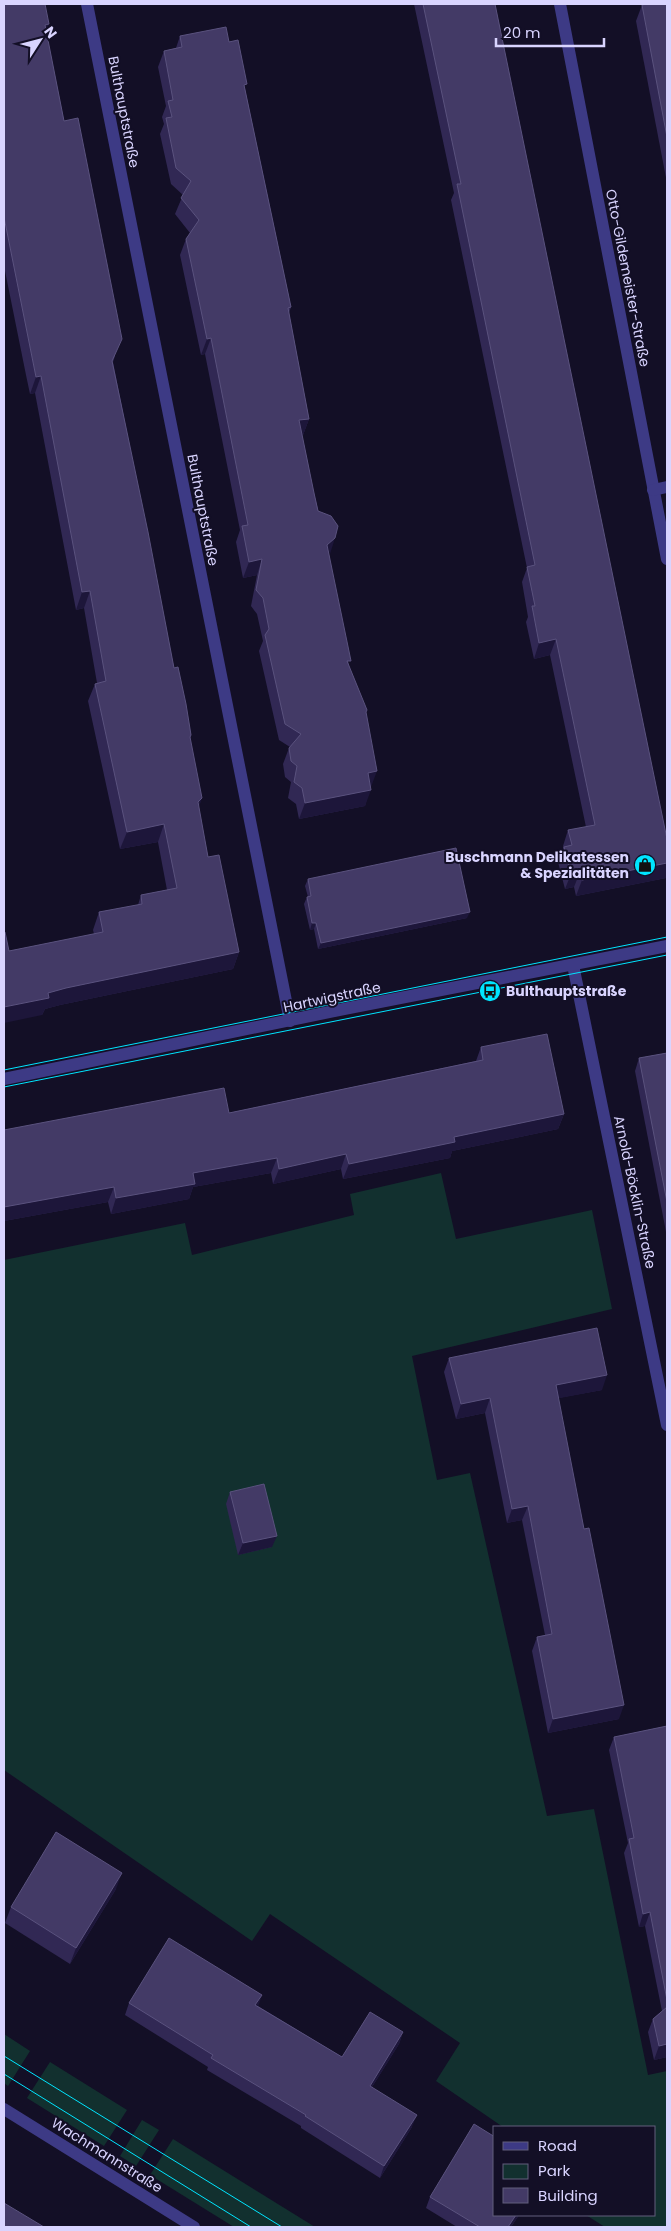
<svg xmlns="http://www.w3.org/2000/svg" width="671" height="2231" font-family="Poppins,sans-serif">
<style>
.green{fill:#12302f}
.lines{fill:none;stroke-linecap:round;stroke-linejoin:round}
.street{stroke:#3d3a85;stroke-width:12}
.tram{stroke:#00e5ff;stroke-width:1}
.wall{fill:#312854}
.shaded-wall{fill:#1d163a}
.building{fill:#433a66;stroke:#5a527e}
.labels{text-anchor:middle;stroke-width:4;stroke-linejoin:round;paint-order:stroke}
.street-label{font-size:14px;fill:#d9d4ff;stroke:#130f26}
.poi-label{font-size:14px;font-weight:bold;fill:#d9d4ff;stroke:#130f26;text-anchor:end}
</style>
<rect width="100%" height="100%" fill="#130f26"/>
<g class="green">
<polygon points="441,1173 456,1239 592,1210 612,1309 412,1356 437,1480 470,1473 547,1816 594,1809 648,2075 667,2071 667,2227 605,2227 586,2215 655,2215 655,2127 503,2127 436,2081 460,2043 270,1914 252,1941 4,1770 4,1260 185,1223 192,1255 354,1215 350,1194"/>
<polygon points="4,2034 30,2051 8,2086 4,2083"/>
<polygon points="50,2062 127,2110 104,2146 27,2098"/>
<polygon points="142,2120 159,2130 136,2166 120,2156"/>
<polygon points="173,2139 315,2227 234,2227 150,2175"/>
</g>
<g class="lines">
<g class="street">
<polyline points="87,4 290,1021"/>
<polyline points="560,4 667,559"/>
<polyline points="653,490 667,487"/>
<polyline points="573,965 667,1425"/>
<polyline points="4,1079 349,1008 667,946"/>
<polyline points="4,2109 194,2227"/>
</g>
<g class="tram">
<polyline points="4,1070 667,937"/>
<polyline points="4,1087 667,955"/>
<polyline points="4,2056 282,2227"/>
<polyline points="4,2074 251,2227"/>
</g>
</g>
<g class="wall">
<polygon points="4,4 46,31 64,121 115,356 113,362 174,668 191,735 190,738 199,808 208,857 239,952 233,969 60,1005 45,1009 42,1015 9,951 94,934 93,930 99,912 138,905 141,895 167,890 158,842 120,849 88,701 95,684 97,683 84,608 76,610 35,393 30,394 26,375 4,266"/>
<polygon points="414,4 495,4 666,878 576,896 574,887 565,889 558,862 563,849 563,846 568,830 586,827 550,655 534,659 526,622 528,617 522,582 527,568 451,200 454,193"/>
<polygon points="667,4 667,183 636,21 642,5"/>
<polygon points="180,36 229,42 245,89 291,307 289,313 309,419 303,435 302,435 314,493 329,555 349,666 366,713 371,787 370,787 365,806 299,819 296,804 288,798 291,782 285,777 283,764 289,748 290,747 279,740 259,651 263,641 257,614 251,606 257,575 243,578 236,542 240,530 205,354 201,355 180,255 186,239 190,233 175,214 183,195 171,184 160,134 164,124 162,117 166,106 158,67 164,51 176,48"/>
<polygon points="308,879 467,918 318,949 314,929 310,930 304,904 307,897 308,897 305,886"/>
<polygon points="481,1047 564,1114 558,1129 452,1151 450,1158 343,1179 341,1169 273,1184 271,1173 193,1187 189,1199 111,1214 108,1202 4,1221 4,1130 229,1113 476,1061"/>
<polygon points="667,1053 667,1237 635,1071 639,1058"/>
<polygon points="449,1358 602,1390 558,1398 619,1719 548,1733 532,1651 537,1637 545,1635 522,1520 507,1523 485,1413 456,1419 444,1372"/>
<polygon points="230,1492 272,1547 238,1555 226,1504"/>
<polygon points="667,1726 667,2057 654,2060 648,2032 653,2019 662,2011 645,1926 639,1927 624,1853 628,1843 609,1750 614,1737"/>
<polygon points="116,1889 70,1964 5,1923 11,1907"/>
<polygon points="129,2003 258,2006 342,2057 403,2032 399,2044 372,2087 412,2127 380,2178 301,2128 301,2126 207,2070 208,2067 125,2015"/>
<polygon points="430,2197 495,2215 519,2215 511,2227 457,2227 426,2208"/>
</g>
<g class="shaded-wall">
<polygon points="49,24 42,42 45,25"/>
<polygon points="211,338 205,354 201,355 207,339"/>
<polygon points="41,376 35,393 30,394 36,377"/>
<polygon points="309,419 303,435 293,437 299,420"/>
<polygon points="335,538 330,554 327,545"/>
<polygon points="262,559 257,575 243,578 249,562"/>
<polygon points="90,591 84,608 76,610 82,592"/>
<polygon points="556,639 550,655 534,659 539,643"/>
<polygon points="377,771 371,787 362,789 368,773"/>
<polygon points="371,790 365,806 299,819 305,803"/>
<polygon points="202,798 196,816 198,802"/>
<polygon points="164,824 158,842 120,849 127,832"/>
<polygon points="667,863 667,876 666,878 576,896 582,880"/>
<polygon points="580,872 574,887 565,889 571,874"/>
<polygon points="470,912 467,918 318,949 321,943"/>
<polygon points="312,923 316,923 314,929 310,930"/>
<polygon points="239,952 233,969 60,1005 45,1009 42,1015 4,1023 4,1007 48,993 66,988"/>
<polygon points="564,1114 558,1129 452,1151 450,1158 343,1179 349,1164 454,1137"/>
<polygon points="346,1154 341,1169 273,1184 279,1169"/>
<polygon points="277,1158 271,1173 193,1187 189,1199 111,1214 116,1198 193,1173"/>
<polygon points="114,1187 108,1202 4,1221 4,1207"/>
<polygon points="607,1375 602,1390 550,1400 556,1385"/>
<polygon points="490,1398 485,1413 456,1419 461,1404"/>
<polygon points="528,1506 522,1520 507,1523 512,1509"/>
<polygon points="277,1536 272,1547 238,1555 243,1543"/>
<polygon points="624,1705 619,1719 548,1733 553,1719"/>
<polygon points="122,1873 116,1889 70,1964 76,1948"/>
<polygon points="650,1912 645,1926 639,1927 643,1914"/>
<polygon points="262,1995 258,2007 255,2005"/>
<polygon points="403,2032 399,2044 365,2098 370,2086"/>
<polygon points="667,2044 667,2057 654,2060 659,2046"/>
<polygon points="417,2115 412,2127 380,2178 384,2166"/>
<polygon points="516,2215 519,2215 511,2227 508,2227"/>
</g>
<g class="building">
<polygon points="4,4 45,4 49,24 45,25 64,121 78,118 122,339 112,361 148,532 174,668 178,667 186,704 191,735 190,737 202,798 198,802 208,857 219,855 239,952 66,988 48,993 49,998 4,1007 4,933 5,932 9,951 103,932 99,912 142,904 141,895 177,888 164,824 127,832 95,684 106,681 90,591 82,592 41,376 36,377 4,217"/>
<polygon points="423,4 495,4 667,839 667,863 582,880 580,872 571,874 564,847 572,845 568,830 595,825 556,639 539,643 532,606 535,606 527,567 535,565 457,184 461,184"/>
<polygon points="647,4 667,4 667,137 642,5"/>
<polygon points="226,27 229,42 238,40 247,84 244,85 291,307 288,308 309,419 299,420 314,493 318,511 331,516 338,526 335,538 327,545 351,661 347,661 367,710 366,712 377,771 368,773 371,790 305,803 302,788 294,782 297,766 291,761 289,748 301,734 285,724 265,635 269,629 263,598 256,590 262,559 249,562 242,526 248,525 211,338 207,339 186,239 199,220 181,198 191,181 176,168 166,118 172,117 168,101 173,100 164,51 182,47 180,36"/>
<polygon points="456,848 470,912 321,943 316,923 312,923 307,897 311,896 308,879"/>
<polygon points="547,1034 564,1114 454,1137 455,1142 349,1164 346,1154 279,1169 277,1158 193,1173 195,1184 116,1198 114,1187 4,1207 4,1130 224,1088 229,1113 483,1060 481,1047"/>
<polygon points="667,1053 667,1202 639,1058"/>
<polygon points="597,1328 607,1375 556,1385 584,1529 589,1528 624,1705 553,1719 537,1637 552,1634 528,1506 512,1509 490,1398 461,1404 449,1358"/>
<polygon points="264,1484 277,1536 243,1543 230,1492"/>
<polygon points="667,1726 667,2000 650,1912 643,1914 629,1839 634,1838 614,1737"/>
<polygon points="56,1832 122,1873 76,1948 11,1907"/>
<polygon points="169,1938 262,1995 255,2005 342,2057 370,2012 403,2032 370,2086 417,2115 384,2166 305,2116 306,2115 211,2058 213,2055 129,2003"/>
<polygon points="667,2007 667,2044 659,2046 653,2019"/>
<polygon points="474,2124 495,2137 495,2215 516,2215 508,2227 480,2227 430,2197"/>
<polygon points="4,2203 44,2227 4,2227"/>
</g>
<defs>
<g id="shop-disc" transform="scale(1.125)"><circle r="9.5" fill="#00e5ff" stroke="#130f26"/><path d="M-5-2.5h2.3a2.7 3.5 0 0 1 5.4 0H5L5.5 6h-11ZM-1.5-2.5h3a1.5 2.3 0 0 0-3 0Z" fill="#111"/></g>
<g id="bus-disc" transform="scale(1.125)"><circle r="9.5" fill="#00e5ff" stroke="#130f26"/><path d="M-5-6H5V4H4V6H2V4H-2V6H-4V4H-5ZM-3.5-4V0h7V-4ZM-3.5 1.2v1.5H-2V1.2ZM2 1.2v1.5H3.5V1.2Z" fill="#111"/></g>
</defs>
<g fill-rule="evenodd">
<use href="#shop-disc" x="645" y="865"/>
<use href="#bus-disc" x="490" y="991"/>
</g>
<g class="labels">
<g class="street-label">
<text transform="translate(124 112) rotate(79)" y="5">Bulthauptstraße</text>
<text transform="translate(628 278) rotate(79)" y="5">Otto-Gildemeister-Straße</text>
<text transform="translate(203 510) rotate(79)" y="5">Bulthauptstraße</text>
<text transform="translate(332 997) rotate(-12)" y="5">Hartwigstraße</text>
<text transform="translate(635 1192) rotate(78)" y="5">Arnold-Böcklin-Straße</text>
<text transform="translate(107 2155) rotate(32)" y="5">Wachmannstraße</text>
</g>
<g class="poi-label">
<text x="629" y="862">Buschmann Delikatessen<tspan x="629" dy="16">&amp; Spezialitäten</tspan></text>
<text x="506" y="996" text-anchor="start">Bulthauptstraße</text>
</g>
</g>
<rect width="671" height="2231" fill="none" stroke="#d9d4ff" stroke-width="10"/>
<rect x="493" y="2126" width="162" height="90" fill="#130f26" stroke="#625e7d"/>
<rect x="503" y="2142" width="25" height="8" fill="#3d3a85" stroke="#625e7d"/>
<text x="538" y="2151" font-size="15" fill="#d9d4ff">Road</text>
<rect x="503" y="2164" width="25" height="15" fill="#12302f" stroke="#625e7d"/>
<text x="538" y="2176" font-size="15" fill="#d9d4ff">Park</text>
<rect x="503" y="2188" width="25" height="15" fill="#433a66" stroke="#625e7d"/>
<text x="538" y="2201" font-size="15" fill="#d9d4ff">Building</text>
<g transform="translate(40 40) rotate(54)" stroke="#130f26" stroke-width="4" paint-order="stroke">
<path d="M0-4L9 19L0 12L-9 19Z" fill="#d9d4ff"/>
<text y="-8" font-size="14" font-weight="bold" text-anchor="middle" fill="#d9d4ff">N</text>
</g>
<path d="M496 38v8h108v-8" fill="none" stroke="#d9d4ff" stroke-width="2.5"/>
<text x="503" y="38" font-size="15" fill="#d9d4ff" stroke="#130f26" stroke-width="4" paint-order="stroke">20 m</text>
</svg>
